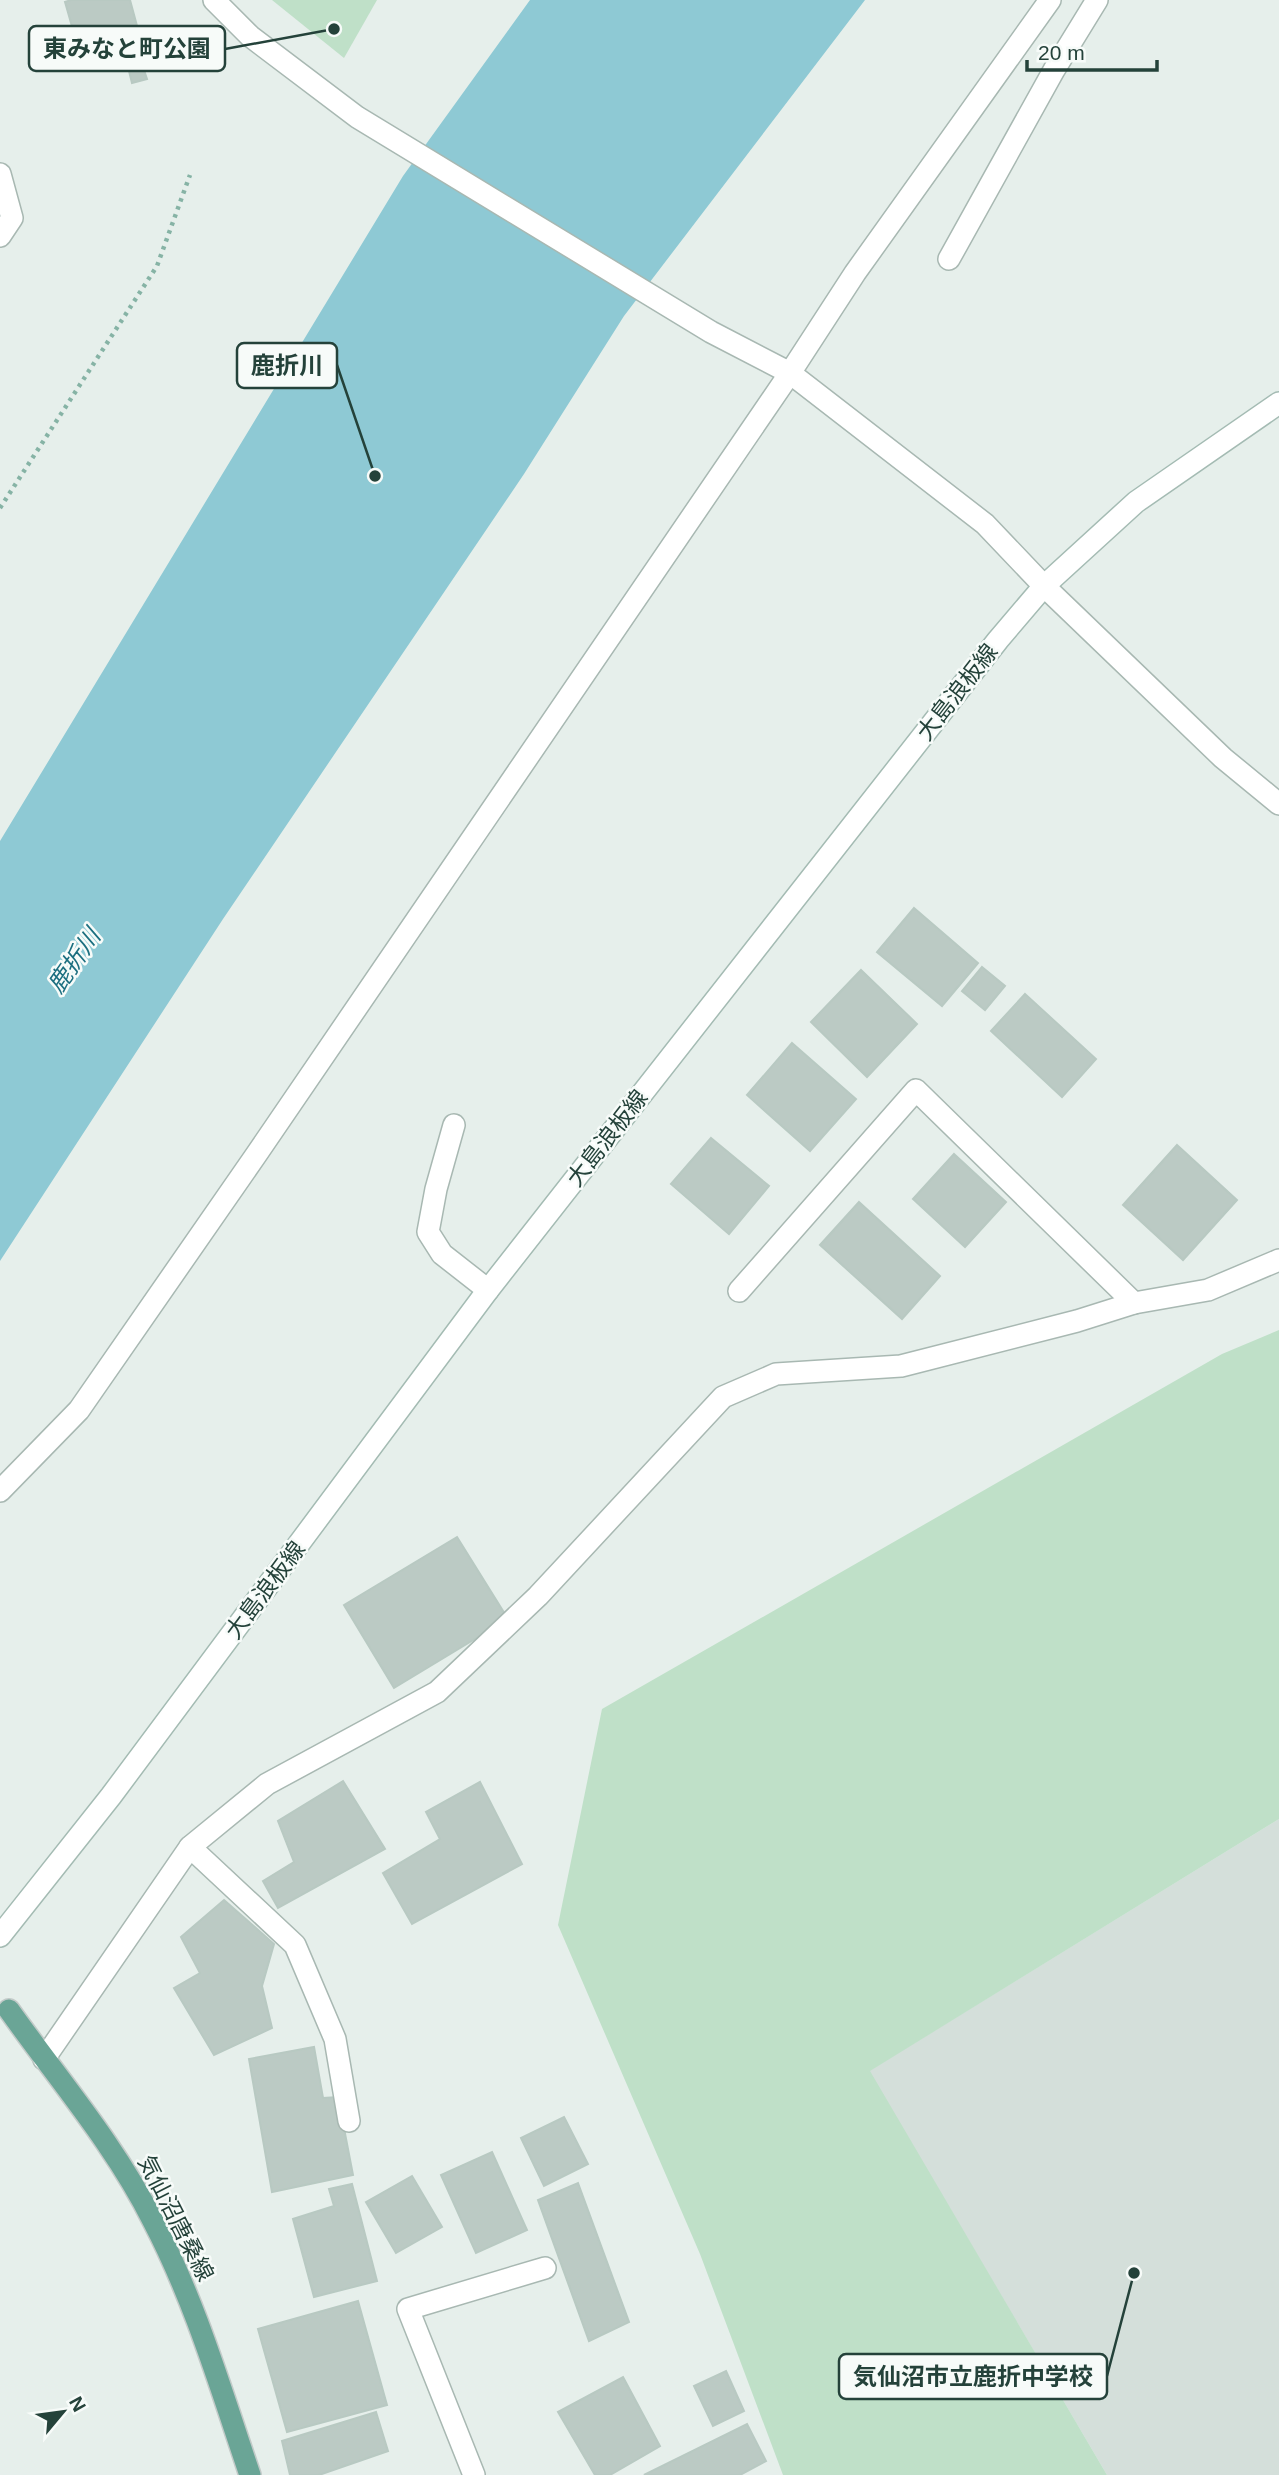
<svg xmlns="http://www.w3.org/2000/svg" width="1279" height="2475" font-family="Arial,'Noto Sans JP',sans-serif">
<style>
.built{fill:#d4dfda}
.green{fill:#bfe0c8}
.water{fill:#8ec9d4}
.building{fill:#bbcac4;stroke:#b8c9c2;stroke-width:2}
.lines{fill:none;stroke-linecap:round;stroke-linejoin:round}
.lane-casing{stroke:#a8b8b2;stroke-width:24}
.street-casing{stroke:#a8b8b2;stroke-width:24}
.secondary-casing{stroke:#a4bbb3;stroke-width:24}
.primary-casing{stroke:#c2cac8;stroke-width:24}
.path{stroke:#86b3a5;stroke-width:4.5;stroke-dasharray:3.5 5;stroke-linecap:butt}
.lane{stroke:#fff;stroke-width:21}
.street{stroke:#fff;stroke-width:21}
.secondary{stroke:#fff;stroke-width:21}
.primary{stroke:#6aa596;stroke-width:21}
.labels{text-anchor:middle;stroke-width:5;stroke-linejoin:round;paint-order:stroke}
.street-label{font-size:23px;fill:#24423a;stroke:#f7fbf9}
.water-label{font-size:24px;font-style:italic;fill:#1c6f80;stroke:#f7fbf9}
.leader{fill:none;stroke:#24423a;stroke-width:2.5}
.callout-dot{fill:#24423a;stroke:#f7fbf9;stroke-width:2.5}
.callout{fill:#f7fbf9;stroke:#24423a;stroke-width:2.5}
.callout-label{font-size:24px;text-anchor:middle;font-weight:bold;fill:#24423a}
</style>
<rect width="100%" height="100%" fill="#e6efeb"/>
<polygon class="built" points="1279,1819 1279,2475 1107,2475 869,2071"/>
<g class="green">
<polygon points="272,0 377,0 344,58"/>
<polygon points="1279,1330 1279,1819 870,2071 1107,2475 783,2475 700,2254 558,1925 602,1709 1222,1354"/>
</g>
<polygon class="water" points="530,0 865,0 624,316 524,474 223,919 0,1261 0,841 403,176"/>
<g class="building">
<polygon points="71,0 130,0 143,48 83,65 65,2"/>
<polygon points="143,67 147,79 132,83 129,71"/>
<polygon points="914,908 978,963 942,1006 877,952"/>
<polygon points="982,967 1005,986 985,1010 962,991"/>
<polygon points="861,970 917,1024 867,1077 811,1022"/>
<polygon points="1025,994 1096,1059 1062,1097 991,1031"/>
<polygon points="792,1043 856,1099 810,1151 747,1095"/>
<polygon points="711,1138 769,1186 729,1234 671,1184"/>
<polygon points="1177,1145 1237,1200 1183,1260 1123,1205"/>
<polygon points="954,1154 1006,1202 965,1247 913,1199"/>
<polygon points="859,1202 940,1276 902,1319 820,1245"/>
<polygon points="457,1537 508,1619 394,1688 344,1605"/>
<polygon points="343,1781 385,1849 278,1908 263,1881 294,1862 278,1821"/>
<polygon points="480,1782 522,1864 412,1924 383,1873 440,1839 426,1812"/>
<polygon points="224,1900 274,1944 262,1986 272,2028 214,2055 174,1988 200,1973 181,1937"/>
<polygon points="314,2047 323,2098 338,2097 353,2175 272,2192 249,2059"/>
<polygon points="564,2117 588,2164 544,2186 521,2138"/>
<polygon points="492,2152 527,2230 476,2253 441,2175"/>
<polygon points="412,2176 442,2227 396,2253 366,2202"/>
<polygon points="578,2183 629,2322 589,2341 538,2200"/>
<polygon points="352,2184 377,2281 314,2297 293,2219 334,2206 329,2189"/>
<polygon points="358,2301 387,2405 287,2432 258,2329"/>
<polygon points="726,2371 744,2411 713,2426 694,2386"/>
<polygon points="623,2377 660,2446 610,2475 595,2475 558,2412"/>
<polygon points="376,2412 388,2451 319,2475 290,2475 282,2441"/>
<polygon points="747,2424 766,2461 740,2475 644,2475"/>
</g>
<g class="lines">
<g class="lane-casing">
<polyline id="lane" points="474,2475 408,2309 545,2268"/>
</g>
<g class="street-casing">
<g id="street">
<polyline points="214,0 250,36 357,117 711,332 790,373 985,524 1044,586 1223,758 1279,804"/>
<polyline points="0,174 12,218 0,236"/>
<polyline points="949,259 1054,70 1097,0"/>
<polyline points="454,1125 436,1189 428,1232 442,1254 488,1290"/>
<polyline points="739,1291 916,1090 1134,1303"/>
<polyline points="0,1491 79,1410 256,1155 790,373 855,273 1050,0"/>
<polyline points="190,1847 267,1784 437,1692 538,1596 723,1397 776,1374 901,1366 1077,1321 1134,1303 1208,1290 1279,1260"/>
<polyline points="44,2059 190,1847 295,1945 335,2039 349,2121"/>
</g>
</g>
<g class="secondary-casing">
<polyline id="secondary" points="0,1936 111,1796 488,1290 998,640 1044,586 1136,502 1279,403"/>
</g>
<g class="primary-casing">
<path id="primary" d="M9,2010C58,2079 115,2145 153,2221C195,2301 221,2390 250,2475"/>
</g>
<polyline class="path" points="0,508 157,266 190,175"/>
<use href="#lane" class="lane"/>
<use href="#street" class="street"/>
<use href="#secondary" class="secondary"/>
<use href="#primary" class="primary"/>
</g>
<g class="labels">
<g class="street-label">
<text transform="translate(957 692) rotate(-52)" y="8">大島浪板線</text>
<text transform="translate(607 1138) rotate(-52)" y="8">大島浪板線</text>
<text transform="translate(265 1590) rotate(-53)" y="8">大島浪板線</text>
<text transform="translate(176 2218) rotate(63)" y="8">気仙沼唐桑線</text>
</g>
<g class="water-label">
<text transform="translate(74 961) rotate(-55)" y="8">鹿折川</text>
</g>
</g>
<path class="leader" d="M334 29L225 49M375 476L337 365M1134 2273L1107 2376"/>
<g class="callout-dot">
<circle cx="334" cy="29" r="7"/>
<circle cx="375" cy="476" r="7"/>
<circle cx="1134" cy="2273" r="7"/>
</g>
<g class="callout">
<rect x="29" y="26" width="196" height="45" rx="7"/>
<rect x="237" y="343" width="100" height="45" rx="7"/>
<rect x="839" y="2354" width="268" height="45" rx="7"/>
</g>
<g class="callout-label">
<text x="127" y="57">東みなと町公園</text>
<text x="287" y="374">鹿折川</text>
<text x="973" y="2385">気仙沼市立鹿折中学校</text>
</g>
<g transform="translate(63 2412) rotate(61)" stroke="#f7fbf9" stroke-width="5" paint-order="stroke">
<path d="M0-5L12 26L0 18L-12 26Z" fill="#24423a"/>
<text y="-10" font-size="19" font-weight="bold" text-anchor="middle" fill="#24423a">N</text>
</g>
<path d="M1027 60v10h130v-10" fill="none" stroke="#24423a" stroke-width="3.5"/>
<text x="1038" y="60" font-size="21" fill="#24423a" stroke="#f7fbf9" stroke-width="5" paint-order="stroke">20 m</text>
</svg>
